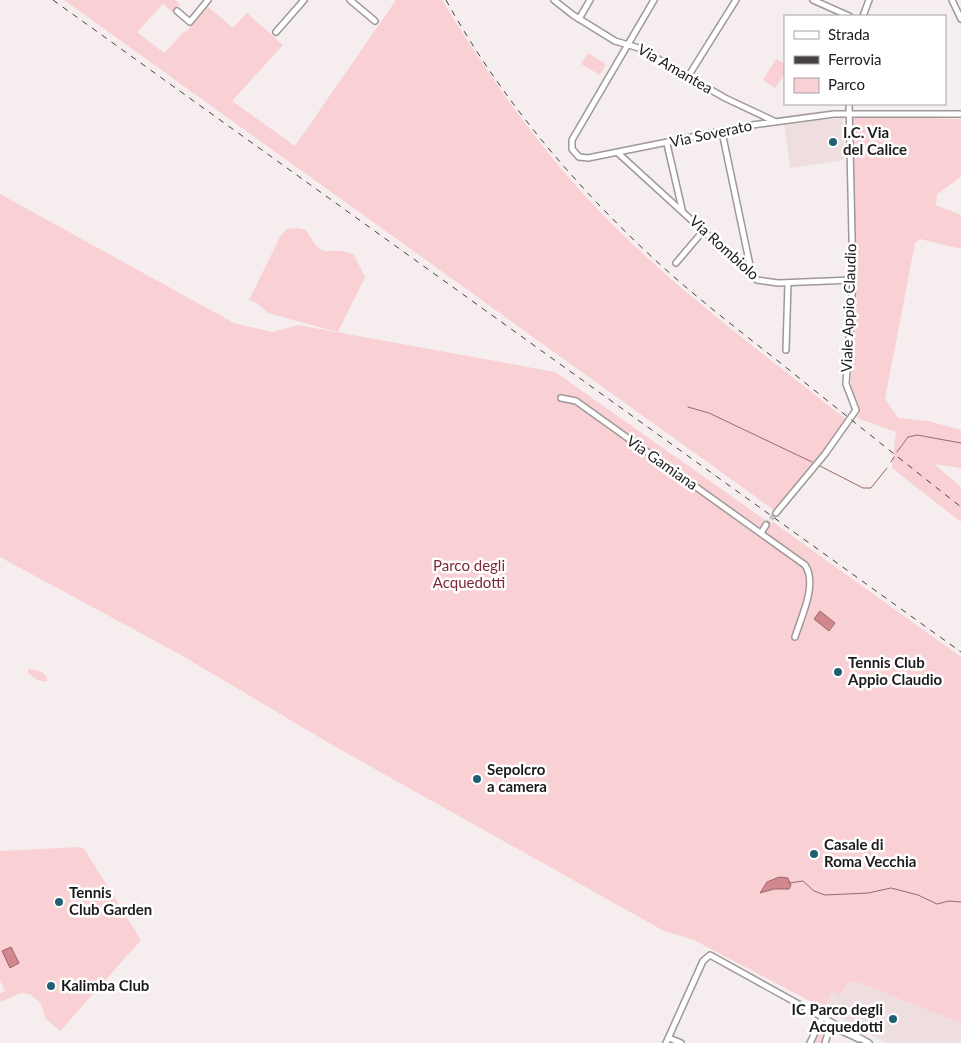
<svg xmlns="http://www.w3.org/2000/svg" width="961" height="1043" font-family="Lato,sans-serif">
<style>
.built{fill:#efdedf}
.green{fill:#f9d0d3}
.water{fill:#d1878d;stroke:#9b676b}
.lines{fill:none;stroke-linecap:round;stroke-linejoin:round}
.stream{stroke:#9b676b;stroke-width:1}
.street-tunnel{stroke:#cac3c4;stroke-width:5;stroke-dasharray:5 2.5;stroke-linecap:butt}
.street-casing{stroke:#9f9899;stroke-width:8}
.street{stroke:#fff;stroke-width:5}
.rail{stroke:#464243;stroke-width:1;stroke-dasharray:6 6;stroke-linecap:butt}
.poi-dot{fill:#206075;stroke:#fff;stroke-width:2}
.labels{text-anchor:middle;stroke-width:5;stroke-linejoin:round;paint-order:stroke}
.street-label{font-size:15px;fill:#1d1b1b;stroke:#fff}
.poi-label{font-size:15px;font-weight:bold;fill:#1d1b1b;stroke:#fff;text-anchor:start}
.park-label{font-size:15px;fill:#7e2736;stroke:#fff}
</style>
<rect width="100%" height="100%" fill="#f5edee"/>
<g class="built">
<polygon points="843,118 844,160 790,168 784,123"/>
<polygon points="854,981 961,1023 961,1043 886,1043 823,1008 832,992"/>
</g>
<g class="green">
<path d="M64,0H175L180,4L173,12L163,4L137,32L164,53L186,30L187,31L208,7L233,28L247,13L283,45L232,101L295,146L396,0H442C489,77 541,151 603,215C677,291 764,354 847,420L823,456L774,510Z"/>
<polygon points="588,53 606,64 600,75 581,64"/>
<polygon points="776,59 785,64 785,73 775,88 763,80"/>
<polygon points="852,116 961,119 961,177 937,194 936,205 961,215 961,249 920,239 915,243 885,399 898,418 928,421 961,430 961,468 934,464 961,487 961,522 892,468 896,432 857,418 860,411 851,389"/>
<polygon points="0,194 234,323 272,332 298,325 555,372 771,524 773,522 961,657 961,1023 854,981 847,984 839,996 832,992 823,1008 694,940 664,931 334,746 181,655 0,557"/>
<path d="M296,228L306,230C328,267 324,242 354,255L365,277L338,332L268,313L257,303L249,300L280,237L287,229Z"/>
<path d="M28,669C36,669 47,672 47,681C41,683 34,678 28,673Z"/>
<polygon points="80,847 84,849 141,940 60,1031 46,1019 40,1002 30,994 21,993 0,1002 0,993 5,991 0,980 0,851"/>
<polygon points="819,1030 826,1034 822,1043 813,1043"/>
</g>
<g class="water">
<polygon points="820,611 835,623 829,631 814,619"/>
<polygon points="779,877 788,878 791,885 789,889 774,889 760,893 767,882"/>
<polygon points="11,947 19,963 10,968 2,951"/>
</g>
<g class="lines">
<g class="stream">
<polyline points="688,407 709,413 812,462"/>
<polyline points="897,452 908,437 917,435 961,443"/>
<polyline points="891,462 894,457"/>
<polyline points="820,466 863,488 871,488 887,468"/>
<polyline points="789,883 803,881 814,891 825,895 868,893 891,888 918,895 937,904 949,901 961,902"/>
</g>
<polyline class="street-tunnel" points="766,525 776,513"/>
<g class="street-casing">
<g id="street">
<polyline points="350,0 375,21"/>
<polyline points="554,0 573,15 615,41 639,48 725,98 774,121"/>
<polyline points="654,0 572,140 572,149 579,157 588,158 752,125 834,114 961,114"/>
<polyline points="813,0 849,16"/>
<polyline points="952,0 961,19"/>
<polyline points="177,11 190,22 208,0"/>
<polyline points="863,16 869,0"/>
<polyline points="579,19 590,0"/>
<polyline points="276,32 304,0"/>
<polyline points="689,75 736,0"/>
<polyline points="722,132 752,275"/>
<polyline points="667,144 682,209"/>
<polyline points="618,153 757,280 778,283 853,280"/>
<polyline points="676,263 704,230"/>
<polyline points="786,350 788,283"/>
<path d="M561,398L576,401L805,565C818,584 801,617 795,637"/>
<polyline points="776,513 825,454 856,410 846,384 853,280 849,104"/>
<polyline points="761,533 766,525"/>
<polyline points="831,1026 859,1039"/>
<polyline points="816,1028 822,1029 829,1033"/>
<polyline points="669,1038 681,1043"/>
<polyline points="666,1043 703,961 710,955 869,1043"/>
<polyline points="810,1043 823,1016"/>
<polyline points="825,1043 831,1024"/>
</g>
</g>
<use href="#street" class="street"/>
<g class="rail">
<polyline points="53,0 961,652"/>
<path d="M446,0C499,96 573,184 653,258C693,295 736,328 778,361C839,410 900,459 961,507"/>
</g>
</g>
<g class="poi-dot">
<circle cx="833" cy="142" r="5"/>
<circle cx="838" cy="672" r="5"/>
<circle cx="477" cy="779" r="5"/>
<circle cx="814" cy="854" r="5"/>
<circle cx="59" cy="902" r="5"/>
<circle cx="51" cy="986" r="5"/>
<circle cx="893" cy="1019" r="5"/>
</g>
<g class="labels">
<g class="street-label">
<text transform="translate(675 69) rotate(30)" y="5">Via Amantea</text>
<text transform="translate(711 134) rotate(-12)" y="5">Via Soverato</text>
<text transform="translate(724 248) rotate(42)" y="5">Via Rombiolo</text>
<text transform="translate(849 308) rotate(-88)" y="5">Viale Appio Claudio</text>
<text transform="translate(662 463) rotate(35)" y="5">Via Gamiana</text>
</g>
<g class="poi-label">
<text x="843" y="138">I.C. Via<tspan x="843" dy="17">del Calice</tspan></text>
<text x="848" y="668">Tennis Club<tspan x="848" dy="17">Appio Claudio</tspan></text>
<text x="487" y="775">Sepolcro<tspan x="487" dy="17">a camera</tspan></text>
<text x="824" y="850">Casale di<tspan x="824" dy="17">Roma Vecchia</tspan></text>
<text x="69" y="898">Tennis<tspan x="69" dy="17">Club Garden</tspan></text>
<text x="61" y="991">Kalimba Club</text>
<text x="883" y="1015" text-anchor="end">IC Parco degli<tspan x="883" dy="17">Acquedotti</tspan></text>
</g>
<g class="park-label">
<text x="469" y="571">Parco degli<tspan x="469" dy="17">Acquedotti</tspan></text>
</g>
</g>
<rect x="784" y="15" width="162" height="90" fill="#ffffff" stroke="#a5a4a4"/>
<rect x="794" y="31" width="25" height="8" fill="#ffffff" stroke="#a5a4a4"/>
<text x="828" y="40" font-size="15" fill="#1d1b1b">Strada</text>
<rect x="794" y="56" width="25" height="8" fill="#464243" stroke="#a5a4a4"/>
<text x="828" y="65" font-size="15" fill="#1d1b1b">Ferrovia</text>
<rect x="794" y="78" width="25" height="15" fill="#f9d0d3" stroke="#a5a4a4"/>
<text x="828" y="90" font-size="15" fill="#1d1b1b">Parco</text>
</svg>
